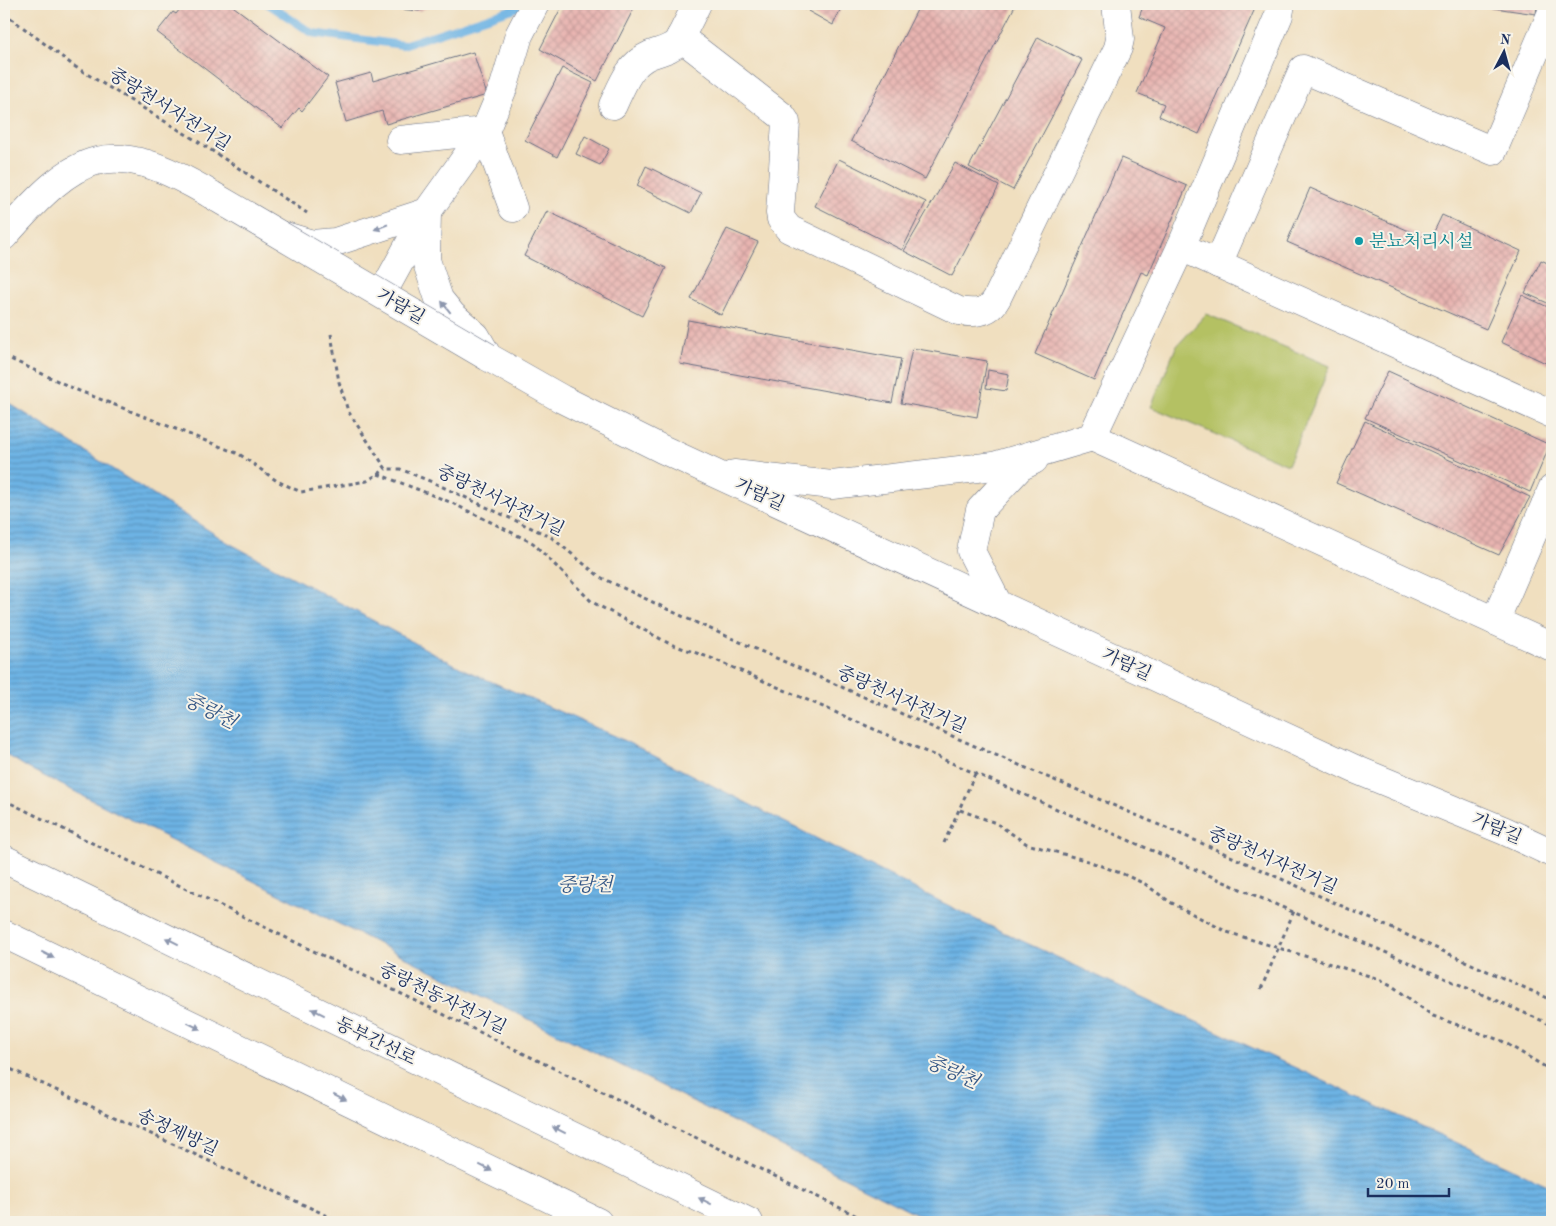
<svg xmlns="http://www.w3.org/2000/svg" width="1556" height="1226" font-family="'Old Standard TT','Noto Serif KR',serif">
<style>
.grass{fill:#b4c163;stroke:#687860}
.water{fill:url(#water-rules);stroke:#4471a1}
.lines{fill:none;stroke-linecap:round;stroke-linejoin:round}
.stream{stroke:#6db3e4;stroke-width:8}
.building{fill:url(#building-cross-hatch)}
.minor-casing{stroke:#666d80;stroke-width:29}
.highway-casing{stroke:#666d80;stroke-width:29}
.path{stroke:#666d80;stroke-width:3;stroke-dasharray:4 4;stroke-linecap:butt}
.minor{stroke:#fff;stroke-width:28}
.highway{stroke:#fff;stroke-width:28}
.minor-bridge-casing{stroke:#666d80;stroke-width:29;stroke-linecap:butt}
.minor-bridge{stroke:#fff;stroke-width:28}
.oneway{fill:#8d97ae}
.culture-dot{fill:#0f9aa8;stroke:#f7f3e8;stroke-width:2}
.labels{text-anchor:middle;stroke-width:4;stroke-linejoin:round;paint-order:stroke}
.street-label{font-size:18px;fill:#1b2f5e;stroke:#f7f3e8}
.culture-label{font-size:18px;fill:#0d838f;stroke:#f7f3e8;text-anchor:start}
.water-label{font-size:19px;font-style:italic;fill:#345786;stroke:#f7f3e8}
</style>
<defs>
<pattern id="water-rules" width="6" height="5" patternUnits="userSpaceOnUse" patternTransform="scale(1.25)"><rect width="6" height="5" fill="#6db3e4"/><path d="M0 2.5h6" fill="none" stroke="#5992bc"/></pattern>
<pattern id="building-cross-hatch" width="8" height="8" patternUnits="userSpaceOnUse" patternTransform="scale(1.25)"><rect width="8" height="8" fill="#e8b4b0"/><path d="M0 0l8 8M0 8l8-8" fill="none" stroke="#c69b9a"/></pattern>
</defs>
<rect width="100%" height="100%" fill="#f7f3e8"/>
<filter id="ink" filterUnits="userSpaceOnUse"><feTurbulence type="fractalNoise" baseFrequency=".02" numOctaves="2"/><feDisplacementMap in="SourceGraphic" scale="10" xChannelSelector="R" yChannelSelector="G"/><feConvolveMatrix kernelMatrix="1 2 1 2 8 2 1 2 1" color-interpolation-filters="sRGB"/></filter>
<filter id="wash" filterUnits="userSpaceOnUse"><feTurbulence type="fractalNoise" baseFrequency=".0096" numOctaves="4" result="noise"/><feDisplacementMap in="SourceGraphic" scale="20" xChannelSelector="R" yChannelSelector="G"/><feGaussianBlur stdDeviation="1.12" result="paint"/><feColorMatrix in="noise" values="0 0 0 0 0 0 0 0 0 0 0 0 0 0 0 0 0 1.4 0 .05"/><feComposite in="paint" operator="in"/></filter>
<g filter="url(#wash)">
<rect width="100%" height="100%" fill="#f0dfbf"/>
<polygon class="grass" points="1206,314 1330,366 1288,465 1151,407 1176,347"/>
<polygon class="water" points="4,400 227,542 465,670 615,736 977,920 1552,1187 1552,1222 933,1222 28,768 4,753"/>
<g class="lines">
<polyline class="stream" points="268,4 312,33 403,45 522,6"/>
</g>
<g id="blocks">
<g class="building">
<polygon points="184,4 230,4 328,77 302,111 299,108 282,128 157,32 173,12 176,14"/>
<polygon points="391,4 429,4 429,7 419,11 390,8"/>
<polygon points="563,4 636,4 597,81 540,49"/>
<polygon points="792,4 809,4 805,10"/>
<polygon points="811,4 843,4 833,25 808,11"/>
<polygon points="920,4 1016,4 925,179 851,141"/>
<polygon points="1144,4 1257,4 1199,134 1159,116 1164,104 1137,93 1165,28 1139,17"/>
<polygon points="1474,4 1537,6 1536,14 1474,5"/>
<polygon points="1038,37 1082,60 1013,190 969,167"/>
<polygon points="473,52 487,95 386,124 382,111 346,122 335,83 371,73 373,81"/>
<polygon points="562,68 593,83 557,157 525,140"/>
<polygon points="585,136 609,149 600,165 576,154"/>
<polygon points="1121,158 1187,186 1148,275 1141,272 1094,380 1035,354"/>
<polygon points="839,159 926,202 902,250 815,206"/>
<polygon points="955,163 999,186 952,276 904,251"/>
<polygon points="646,166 701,193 691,213 637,186"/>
<polygon points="1310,188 1430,240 1442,215 1521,251 1486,329 1287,242"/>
<polygon points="547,211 666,268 642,316 524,256"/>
<polygon points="727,229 758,242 721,315 691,299"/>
<polygon points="1541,260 1552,265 1552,305 1525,293"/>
<polygon points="1522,295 1552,309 1552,366 1501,342"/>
<polygon points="688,320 901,359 892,403 680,364"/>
<polygon points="912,348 987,361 977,417 901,403"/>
<polygon points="988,370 1009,374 1006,391 986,388"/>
<polygon points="1388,371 1550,445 1530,492 1365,418"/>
<polygon points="1365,421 1530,497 1499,555 1336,483"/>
</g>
</g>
</g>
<g filter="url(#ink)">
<use href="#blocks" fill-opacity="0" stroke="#666d80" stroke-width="1"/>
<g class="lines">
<g class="minor-casing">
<g id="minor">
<path d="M680,37L782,116L786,122L780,213L781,219L789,229L959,311C975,314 989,313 997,298L1118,48L1120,39L1116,4"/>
<path d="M613,105C622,86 629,64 650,55C660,51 670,50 678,42L697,4"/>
<polyline points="400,140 485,131 513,208"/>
<path d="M4,236C78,151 109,134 212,195"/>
<polyline points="285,236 312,244 335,242 427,212 426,260 439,299 452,315 476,336 488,357 562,399 662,449 1357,770 1505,831 1552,853"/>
<polyline points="1181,247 1279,15 1281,4"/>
<polyline points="1218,264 1303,69 1493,151 1552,12"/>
<polyline points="382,294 427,212 485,131 504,86 519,35 535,4"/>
<polyline points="1092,437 1552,647"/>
<polyline points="734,474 832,485 994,466 1092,437 1181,247 1552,414"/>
<polyline points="998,604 971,551 980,510 1020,467 1034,460"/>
<polyline points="1495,621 1552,489"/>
</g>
</g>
<g class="highway-casing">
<g id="highway">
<polyline points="4,859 749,1222"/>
<polyline points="4,934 598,1222"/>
</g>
</g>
<g class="path">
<polyline points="4,13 74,66 197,141 307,213"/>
<polyline points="331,334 339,382 348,411 386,469 400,469 432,482 551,537 600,577 688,619 977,747 1199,842 1552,1000"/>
<polyline points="4,356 77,390 239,454 277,481 301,492 367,481 386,469"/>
<polyline points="378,474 450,502 533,543 592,602 670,644 711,658 1552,1025"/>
<polyline points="4,800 869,1222"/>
<polyline points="960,810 996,823 1027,844 1088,861 1123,874 1145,884 1170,902 1227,932 1379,979 1391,985 1433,1016 1502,1041 1552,1071"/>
<polyline points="944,843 975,774"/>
<polyline points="1261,989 1294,911"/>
<polyline points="4,1066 341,1222"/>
</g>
<use href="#minor" class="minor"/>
<use href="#highway" class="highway"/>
<g class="minor-bridge-casing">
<polyline id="minor-bridge" points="212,195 488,357"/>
</g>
<use href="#minor-bridge" class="minor-bridge"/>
</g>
<defs><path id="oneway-solid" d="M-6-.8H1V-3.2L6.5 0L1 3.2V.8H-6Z" transform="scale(1.25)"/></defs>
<g class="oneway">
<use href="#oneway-solid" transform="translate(381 227) rotate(159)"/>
<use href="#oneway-solid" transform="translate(446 307) rotate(-128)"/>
<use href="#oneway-solid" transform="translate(172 941) rotate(-154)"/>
<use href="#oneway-solid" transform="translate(48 955) rotate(26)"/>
<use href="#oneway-solid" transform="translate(318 1012) rotate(-154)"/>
<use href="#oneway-solid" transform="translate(194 1026) rotate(26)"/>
<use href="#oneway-solid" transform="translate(340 1097) rotate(26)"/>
<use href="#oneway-solid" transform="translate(559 1130) rotate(-154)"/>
<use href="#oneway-solid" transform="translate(486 1168) rotate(26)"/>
<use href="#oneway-solid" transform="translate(705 1201) rotate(-154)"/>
</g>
</g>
<circle class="culture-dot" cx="1359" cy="241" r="5"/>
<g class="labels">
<g class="street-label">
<text transform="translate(170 109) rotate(32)" y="6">중랑천서자전거길</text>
<text transform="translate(401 306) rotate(30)" y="6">가람길</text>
<text transform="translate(760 494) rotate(25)" y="6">가람길</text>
<text transform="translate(501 500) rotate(26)" y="6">중랑천서자전거길</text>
<text transform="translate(1127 664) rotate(25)" y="6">가람길</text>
<text transform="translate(902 699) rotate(24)" y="6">중랑천서자전거길</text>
<text transform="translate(1497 828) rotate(23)" y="6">가람길</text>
<text transform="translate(1273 860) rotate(24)" y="6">중랑천서자전거길</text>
<text transform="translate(443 998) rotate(26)" y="6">중랑천동자전거길</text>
<text transform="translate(376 1041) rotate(26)" y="6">동부간선로</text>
<text transform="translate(178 1132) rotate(25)" y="6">송정제방길</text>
</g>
<g class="culture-label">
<text x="1369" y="247">분뇨처리시설</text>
</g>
<g class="water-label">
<text transform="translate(211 710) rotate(27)" y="7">중랑천</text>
<text x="585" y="891">중랑천</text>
<text transform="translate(953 1071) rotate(24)" y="7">중랑천</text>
</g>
</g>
<rect width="1556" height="1226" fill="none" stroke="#f7f3e8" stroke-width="20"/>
<g transform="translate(1504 52) rotate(6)" stroke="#f7f3e8" stroke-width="4" paint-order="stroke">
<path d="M0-4L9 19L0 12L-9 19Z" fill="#1b2f5e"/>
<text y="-8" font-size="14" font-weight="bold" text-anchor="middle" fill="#1b2f5e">N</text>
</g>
<path d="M1368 1188v8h81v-8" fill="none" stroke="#1b2f5e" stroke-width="2.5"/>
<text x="1376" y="1188" font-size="15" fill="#1b2f5e" stroke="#f7f3e8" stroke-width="4" paint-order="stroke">20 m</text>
</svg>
